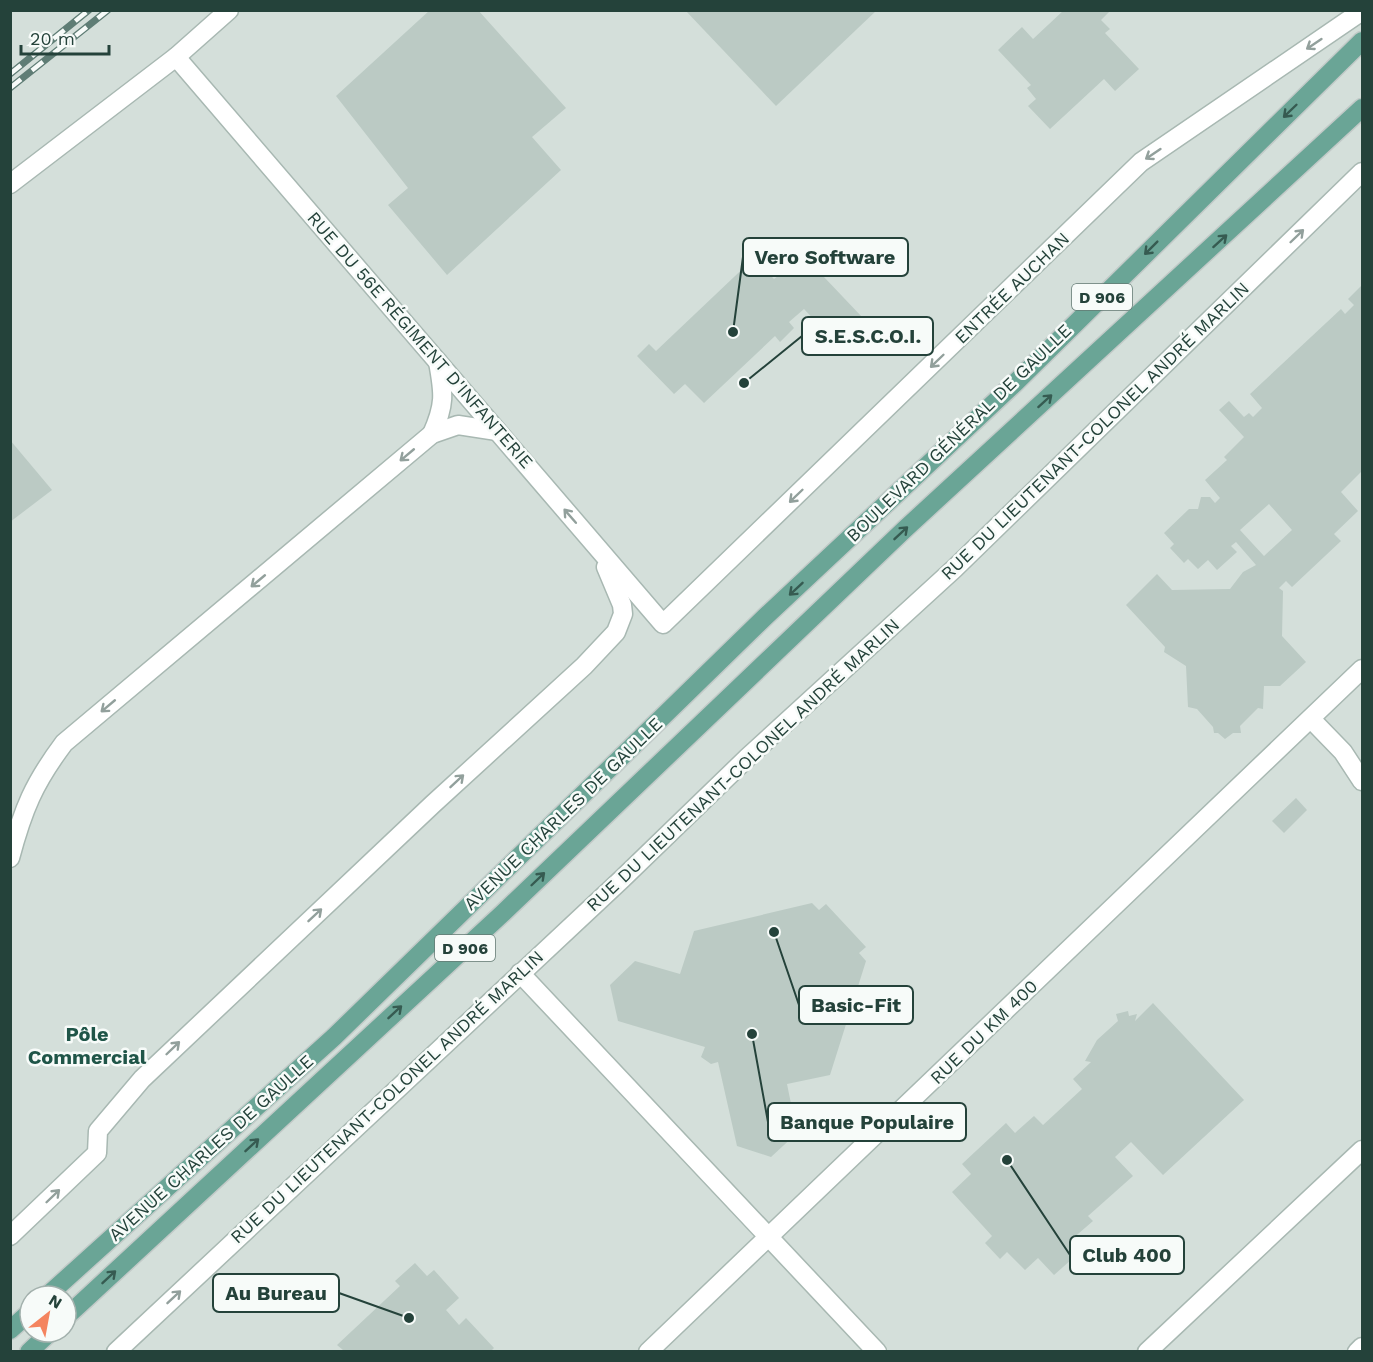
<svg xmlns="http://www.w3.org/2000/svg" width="1373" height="1362" font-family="'Work Sans',sans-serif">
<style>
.built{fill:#d4dfda;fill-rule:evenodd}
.building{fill:#bbcac4;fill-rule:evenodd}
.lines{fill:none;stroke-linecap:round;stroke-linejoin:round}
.minor-casing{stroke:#a8b8b2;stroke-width:21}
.major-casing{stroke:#c2cac8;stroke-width:21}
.minor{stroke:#fff;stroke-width:18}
.major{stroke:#6aa596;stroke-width:18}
.rail-casing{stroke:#5f7d75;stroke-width:7}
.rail{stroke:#f7fbf9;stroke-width:4.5;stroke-dasharray:14;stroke-linecap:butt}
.oneway{stroke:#92a09c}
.oneway2{stroke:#365b51}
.labels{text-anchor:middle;stroke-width:5;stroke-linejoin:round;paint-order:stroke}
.shield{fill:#f7fbf9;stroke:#637a73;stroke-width:1.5}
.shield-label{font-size:16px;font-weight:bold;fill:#24423a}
.street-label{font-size:18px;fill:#24423a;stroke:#f7fbf9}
.neighbourhood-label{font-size:20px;font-weight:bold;fill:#1f5548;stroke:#f7fbf9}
.leader{fill:none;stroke:#24423a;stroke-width:2}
.callout-dot{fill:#24423a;stroke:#f7fbf9;stroke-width:2}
.callout{fill:#f7fbf9;stroke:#24423a;stroke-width:2}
.callout-label{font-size:20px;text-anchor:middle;font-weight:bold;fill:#24423a}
</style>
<rect width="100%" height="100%" fill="#e6efeb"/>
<path class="built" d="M10,11H1362V1351H11ZM30,1296H66V1332H30Z"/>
<g class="building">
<polygon points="430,10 478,10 566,108 532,137 561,170 447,275 388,205 408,188 336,96"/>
<polygon points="685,10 877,10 776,106"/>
<polygon points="1064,10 1111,10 1101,20 1110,29 1105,33 1139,69 1115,91 1104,79 1050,129 1028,106 1036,99 1027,88 1031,85 998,50 1022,27 1033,39"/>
<polygon points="805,257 862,317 835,342 804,309 789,322 794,328 780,342 775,336 704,403 685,384 674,394 637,356 649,344 656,351 754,258 774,279 782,273 785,276"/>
<path d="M1362,285V471L1341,492L1358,511L1334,534L1341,541L1292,587L1286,581L1279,588L1283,591L1282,636L1306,662L1280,686H1264L1263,709L1258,708L1240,726L1241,733H1233L1225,739L1218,733H1214L1213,727L1197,709L1188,707L1186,666L1164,652L1165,647L1126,605L1157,574L1172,590L1230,589L1243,572L1256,565L1236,542L1231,546L1237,552L1217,570L1208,560L1198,569L1188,559L1184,563L1170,548L1174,544L1164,533L1189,509H1198L1201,497H1210L1215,503L1220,498L1205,480L1227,460L1224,457L1244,437L1219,410L1229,401L1244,417L1249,413L1253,417L1262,408L1250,394L1341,309L1345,314L1354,305L1348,299ZM1269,504L1292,530L1264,556L1240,530Z"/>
<polygon points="10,440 52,490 10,522"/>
<polygon points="1296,798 1307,810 1284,833 1272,821"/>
<polygon points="812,903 819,910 826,904 866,947 859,953 866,961 830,1075 787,1084 797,1133 771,1157 737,1146 718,1062 711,1064 701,1057 705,1047 618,1021 610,985 635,961 680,974 694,931"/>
<polygon points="1153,1003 1244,1100 1163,1175 1131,1142 1115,1157 1133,1176 1088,1216 1093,1221 1071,1240 1081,1251 1054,1275 1038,1258 1025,1270 1007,1252 1000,1259 985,1243 992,1236 952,1192 971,1174 962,1164 1006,1123 1015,1133 1034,1116 1043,1125 1082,1089 1073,1079 1091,1062 1085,1061 1097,1040 1118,1021 1116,1014 1128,1011 1129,1016 1137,1014 1135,1021"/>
<polygon points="415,1263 427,1276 434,1270 459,1298 446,1310 459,1325 466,1318 494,1348 490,1352 341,1352 343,1350 337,1345 400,1286 395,1281"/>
</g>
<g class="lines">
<g class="minor-casing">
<g id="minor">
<polyline points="176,57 663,624 1141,162 1362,11"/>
<polyline points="10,184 176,57 229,10"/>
<path d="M432,434C445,405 444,394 438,362"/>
<polyline points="1311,719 1343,752 1362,781"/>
<path d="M10,858C23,809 34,783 64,743L432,434L458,425L497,431"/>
<polyline points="520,973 877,1352"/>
<polyline points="10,1236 97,1153 98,1131 142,1079 433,804 584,666 616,632 623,614 622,605 606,567"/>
<polyline points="116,1352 622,879 747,758 955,568 1362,172"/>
<polyline points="648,1352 1362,669"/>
<polyline points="1147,1352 1362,1150"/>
<polyline points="1357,1352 1362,1347"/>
</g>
</g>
<g class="major-casing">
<g id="major">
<polyline points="47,1296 334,1037 765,617 1014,384 1362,41"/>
<polyline points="66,1317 503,913 905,529 1362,108"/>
<polyline points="10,1330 30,1312"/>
<polyline points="29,1352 50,1332"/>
</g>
</g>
<use href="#minor" class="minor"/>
<use href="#major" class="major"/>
<g class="rail-casing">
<g id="rail">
<polyline points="10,74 89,10"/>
<polyline points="10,88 108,10"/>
</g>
</g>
<use href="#rail" class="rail"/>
</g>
<defs><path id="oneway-shaft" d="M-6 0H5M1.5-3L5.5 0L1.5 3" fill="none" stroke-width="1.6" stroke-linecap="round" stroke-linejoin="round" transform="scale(1.5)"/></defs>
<g class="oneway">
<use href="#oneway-shaft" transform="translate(1314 44) rotate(146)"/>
<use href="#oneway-shaft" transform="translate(1153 154) rotate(146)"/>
<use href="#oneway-shaft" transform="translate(1297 236) rotate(-44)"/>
<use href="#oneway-shaft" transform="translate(937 361) rotate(136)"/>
<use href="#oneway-shaft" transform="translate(407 455) rotate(140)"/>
<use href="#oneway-shaft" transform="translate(796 496) rotate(136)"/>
<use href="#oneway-shaft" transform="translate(570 516) rotate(-131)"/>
<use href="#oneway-shaft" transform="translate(258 581) rotate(140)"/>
<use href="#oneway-shaft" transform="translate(108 706) rotate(140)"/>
<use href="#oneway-shaft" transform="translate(457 781) rotate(-43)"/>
<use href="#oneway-shaft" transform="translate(315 915) rotate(-43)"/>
<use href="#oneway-shaft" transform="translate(173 1048) rotate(-44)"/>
<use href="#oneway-shaft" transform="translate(53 1196) rotate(-44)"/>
<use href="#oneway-shaft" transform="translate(174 1297) rotate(-43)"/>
</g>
<g class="oneway2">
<use href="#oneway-shaft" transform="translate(1290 111) rotate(136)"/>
<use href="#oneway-shaft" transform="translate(1220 241) rotate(-42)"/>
<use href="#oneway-shaft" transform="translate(1151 248) rotate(135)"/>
<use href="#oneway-shaft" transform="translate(1045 401) rotate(-42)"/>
<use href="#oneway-shaft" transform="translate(901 533) rotate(-43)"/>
<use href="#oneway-shaft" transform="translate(796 589) rotate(137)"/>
<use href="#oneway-shaft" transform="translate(538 879) rotate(-44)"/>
<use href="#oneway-shaft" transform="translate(395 1012) rotate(-43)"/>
<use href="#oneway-shaft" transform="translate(252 1145) rotate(-43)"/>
<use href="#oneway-shaft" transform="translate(109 1277) rotate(-43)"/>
</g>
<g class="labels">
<g class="shield">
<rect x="1072" y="284" width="60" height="26" rx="4.5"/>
<rect x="435" y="935" width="60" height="26" rx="4.5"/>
</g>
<g class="shield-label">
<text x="1102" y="303">D 906</text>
<text x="465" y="954">D 906</text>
</g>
<g class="street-label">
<text transform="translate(1012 288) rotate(-44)" y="6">ENTRÉE AUCHAN</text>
<text transform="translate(420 340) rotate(49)" y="6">RUE DU 56E RÉGIMENT D'INFANTERIE</text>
<text transform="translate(1095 431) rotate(-44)" y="6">RUE DU LIEUTENANT-COLONEL ANDRÉ MARLIN</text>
<text transform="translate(959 433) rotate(-44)" y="6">BOULEVARD GÉNÉRAL DE GAULLE</text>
<text transform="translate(743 765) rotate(-43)" y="6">RUE DU LIEUTENANT-COLONEL ANDRÉ MARLIN</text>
<text transform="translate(563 814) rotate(-44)" y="6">AVENUE CHARLES DE GAULLE</text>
<text transform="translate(984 1032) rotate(-44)" y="6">RUE DU KM 400</text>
<text transform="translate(387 1097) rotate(-43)" y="6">RUE DU LIEUTENANT-COLONEL ANDRÉ MARLIN</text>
<text transform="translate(211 1148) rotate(-42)" y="6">AVENUE CHARLES DE GAULLE</text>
</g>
<g class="neighbourhood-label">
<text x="87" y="1041">Pôle<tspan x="87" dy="23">Commercial</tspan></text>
</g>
</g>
<path class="leader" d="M733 332L743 257M744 383L802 336M774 932L799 1005M752 1034L768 1122M1007 1160L1070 1255M409 1318L339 1293"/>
<g class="callout-dot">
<circle cx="733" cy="332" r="6"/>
<circle cx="744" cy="383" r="6"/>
<circle cx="774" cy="932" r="6"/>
<circle cx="752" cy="1034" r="6"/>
<circle cx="1007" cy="1160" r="6"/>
<circle cx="409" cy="1318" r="6"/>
</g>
<g class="callout">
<rect x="743" y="238" width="165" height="38" rx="6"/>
<rect x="802" y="317" width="131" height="38" rx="6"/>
<rect x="799" y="986" width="114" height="38" rx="6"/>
<rect x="768" y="1103" width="198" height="38" rx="6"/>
<rect x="1070" y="1236" width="114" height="38" rx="6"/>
<rect x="213" y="1274" width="126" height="38" rx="6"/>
</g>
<g class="callout-label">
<text x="825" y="264">Vero Software</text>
<text x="868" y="343">S.E.S.C.O.I.</text>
<text x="856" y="1012">Basic-Fit</text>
<text x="867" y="1129">Banque Populaire</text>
<text x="1127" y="1262">Club 400</text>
<text x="276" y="1300">Au Bureau</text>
</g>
<rect width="1373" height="1362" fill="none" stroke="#24423a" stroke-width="24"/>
<g transform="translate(48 1314) rotate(31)"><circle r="28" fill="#f7fbf9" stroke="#a3b1ad" stroke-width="1.5"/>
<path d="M0-4.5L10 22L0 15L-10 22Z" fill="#f4845f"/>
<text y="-9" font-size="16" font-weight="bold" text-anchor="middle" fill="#24423a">N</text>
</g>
<path d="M21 45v9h88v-9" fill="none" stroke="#24423a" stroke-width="3"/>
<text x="30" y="45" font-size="18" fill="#24423a" stroke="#f7fbf9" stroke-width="4.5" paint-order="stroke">20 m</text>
</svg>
